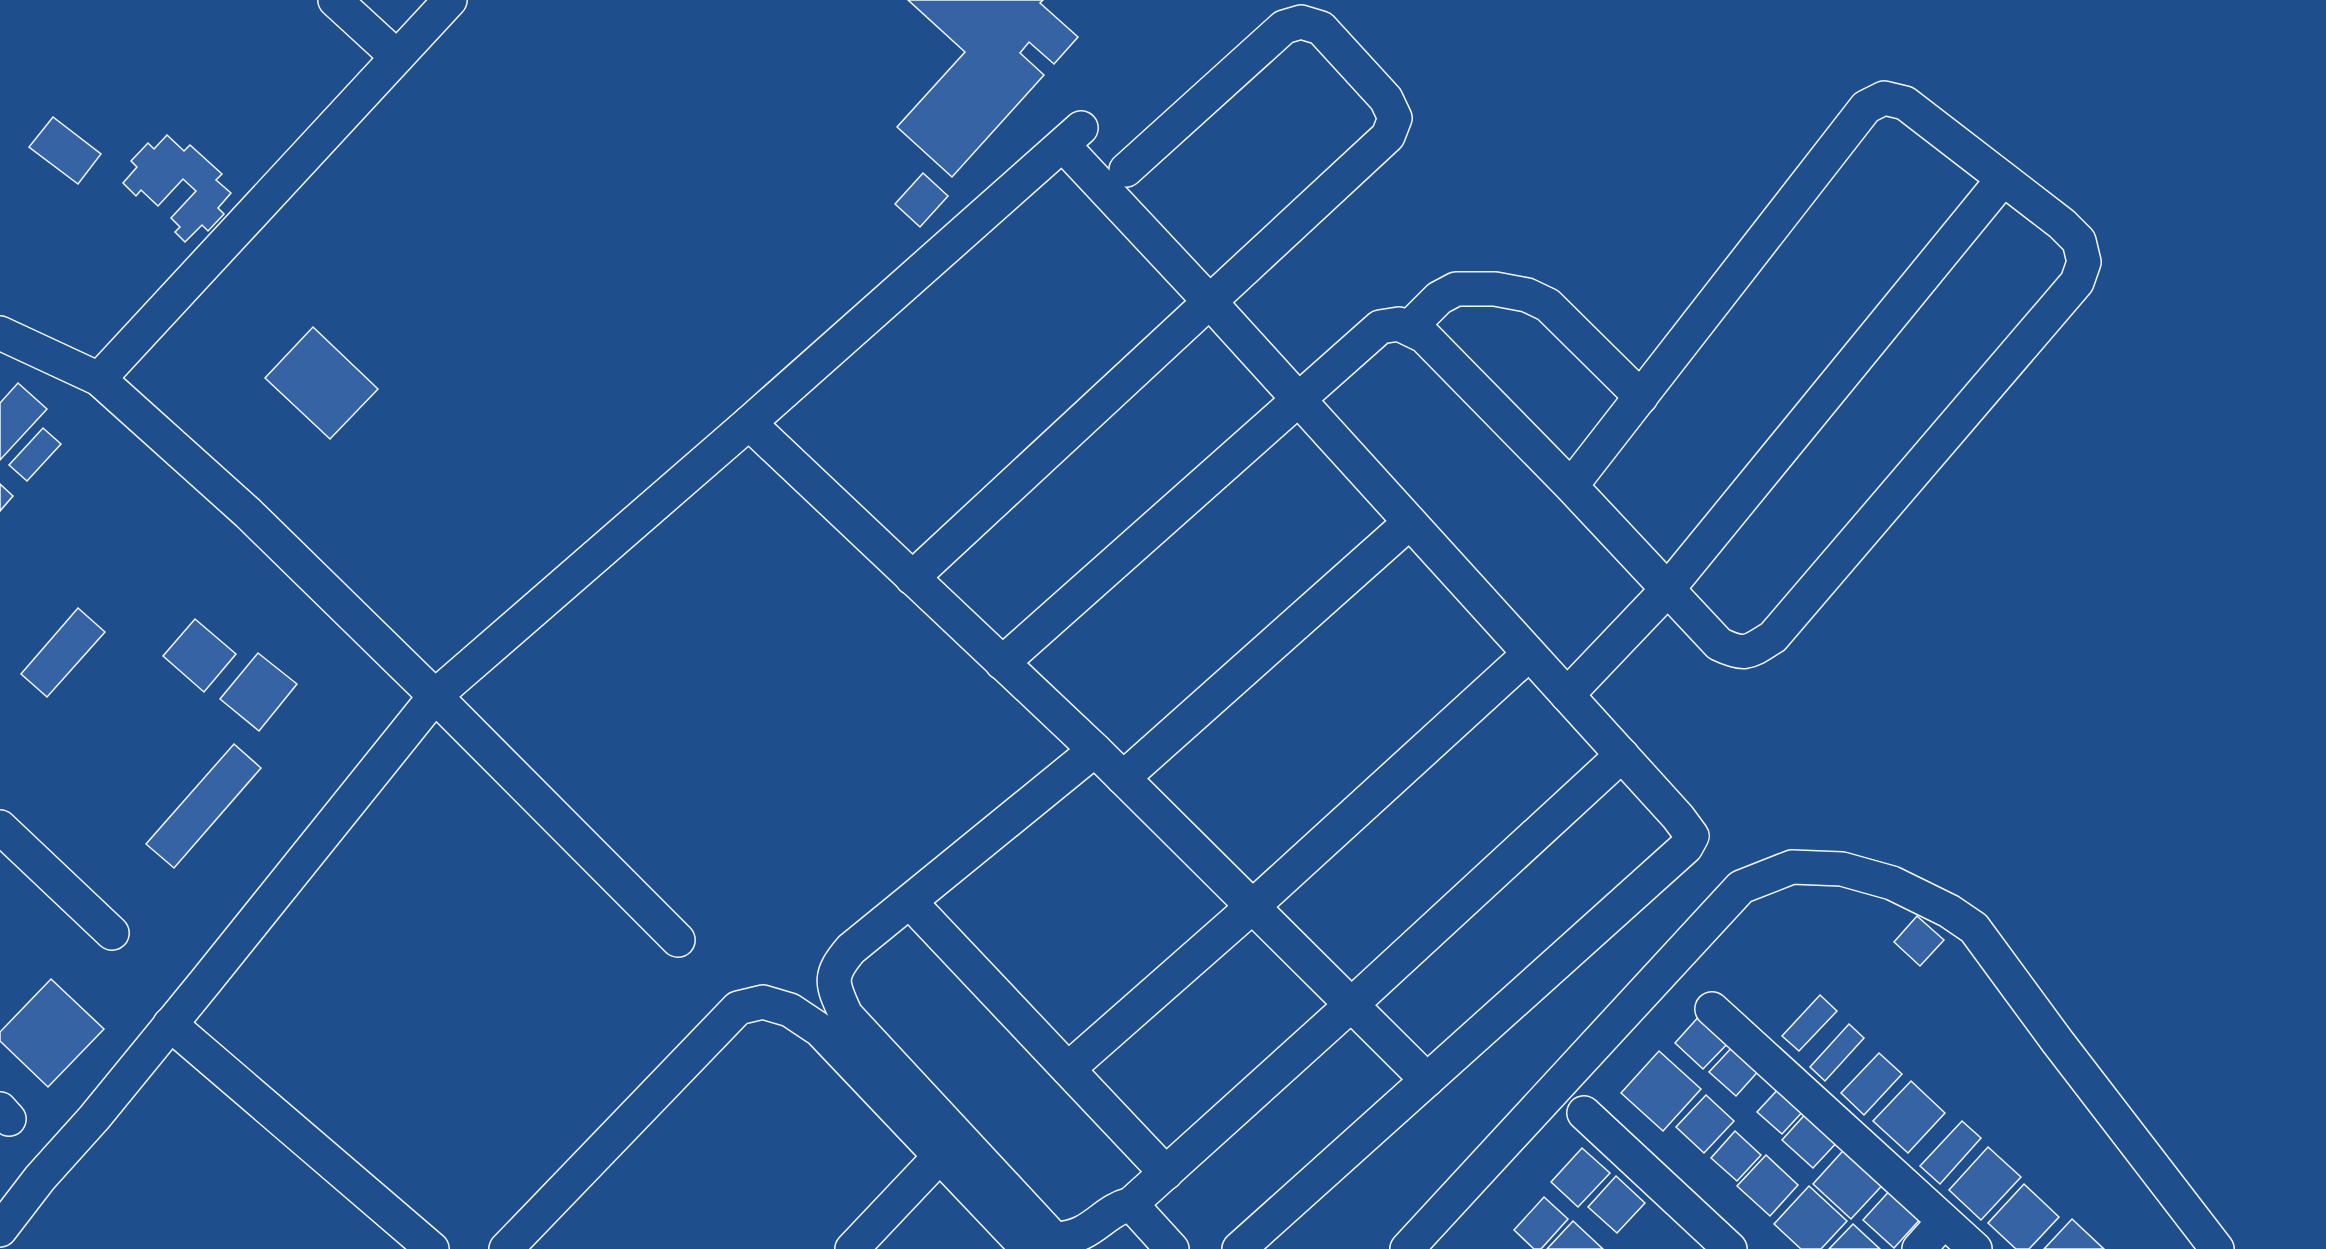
<svg xmlns="http://www.w3.org/2000/svg" width="2326" height="1249" font-family="Barlow,sans-serif">
<style>
.building{fill:#3563a3;stroke:#f2f6ff;stroke-width:1.5}
.lines{fill:none;stroke-linecap:round;stroke-linejoin:round}
.street-casing{stroke:#f2f6ff;stroke-width:36}
.street{stroke:#1f4e8c;stroke-width:33}
</style>
<rect width="100%" height="100%" fill="#1f4e8c"/>
<g class="building">
<polygon points="908,0 1043,0 1040,3 1078,37 1054,64 1029,42 1020,53 1044,75 952,177 897,127 965,52"/>
<polygon points="53,117 101,154 78,184 29,147"/>
<polygon points="167,135 184,151 190,145 222,174 216,180 231,193 218,208 224,214 208,231 202,225 185,242 175,232 180,227 171,218 196,191 183,179 158,206 141,190 136,196 123,183 137,167 131,161 148,143 154,149"/>
<polygon points="923,173 948,196 920,227 895,204"/>
<polygon points="313,327 378,389 330,439 265,378"/>
<polygon points="18,383 47,409 0,460 0,403"/>
<polygon points="43,428 61,444 27,481 9,465"/>
<polygon points="0,484 13,496 0,511"/>
<polygon points="78,608 105,632 47,697 21,674"/>
<polygon points="195,619 236,654 204,692 163,656"/>
<polygon points="258,653 297,684 259,731 220,699"/>
<polygon points="234,744 261,768 174,868 146,844"/>
<polygon points="1917,916 1944,940 1920,966 1894,942"/>
<polygon points="51,979 104,1029 48,1087 0,1041 0,1032"/>
<polygon points="1820,995 1837,1011 1799,1051 1782,1036"/>
<polygon points="1702,1013 1731,1040 1703,1069 1675,1043"/>
<polygon points="1849,1024 1864,1038 1825,1081 1810,1067"/>
<polygon points="1737,1042 1763,1066 1736,1096 1709,1072"/>
<polygon points="1659,1051 1701,1089 1663,1131 1621,1093"/>
<polygon points="1879,1053 1902,1074 1864,1115 1841,1093"/>
<polygon points="1911,1081 1945,1113 1908,1153 1873,1121"/>
<polygon points="1782,1085 1806,1108 1782,1134 1757,1112"/>
<polygon points="1706,1095 1734,1121 1704,1153 1676,1127"/>
<polygon points="1810,1109 1841,1138 1813,1168 1782,1140"/>
<polygon points="1962,1121 1981,1138 1940,1184 1920,1166"/>
<polygon points="1735,1131 1761,1155 1737,1181 1711,1158"/>
<polygon points="1850,1143 1889,1178 1851,1219 1813,1184"/>
<polygon points="1988,1147 2021,1177 1981,1220 1949,1190"/>
<polygon points="1582,1148 1610,1173 1578,1207 1551,1182"/>
<polygon points="1766,1155 1798,1185 1770,1216 1737,1186"/>
<polygon points="1616,1176 1645,1203 1617,1233 1588,1207"/>
<polygon points="2024,1184 2059,1217 2029,1249 2016,1249 1988,1223"/>
<polygon points="1809,1186 1847,1221 1821,1249 1801,1249 1774,1224"/>
<polygon points="1893,1187 1924,1215 1894,1248 1863,1220"/>
<polygon points="1544,1197 1568,1219 1541,1249 1534,1249 1514,1230"/>
<polygon points="2072,1219 2104,1249 2044,1249"/>
<polygon points="1573,1221 1603,1249 1547,1249"/>
<polygon points="1853,1224 1880,1249 1829,1249"/>
</g>
<g class="lines">
<g class="street-casing">
<g id="street">
<polyline points="335,0 397,57"/>
<polyline points="1063,145 1210,302 1678,817 1692,836 1686,847 1239,1249"/>
<polyline points="1409,328 1439,298 1456,289 1495,289 1527,295 1548,305 1641,397"/>
<polyline points="0,333 99,379 248,513 435,696 206,981 94,1118 40,1178 0,1230"/>
<polyline points="99,379 450,0"/>
<polyline points="749,423 1095,750 1427,1080"/>
<polyline points="912,578 1388,136 1395,118 1386,99 1321,28 1301,22 1284,27 1126,170"/>
<path d="M1002,663L1380,327L1399,324L1424,336L1571,486L1719,644C1746,657 1749,652 1773,637L2077,282L2084,262L2079,241L2062,224L1905,103L1884,98L1866,107L1571,486"/>
<polyline points="1567,695 1667,590 2003,179"/>
<path d="M1095,750L851,949C827,977 832,984 846,1015L1054,1239C1094,1238 1100,1212 1131,1204L1351,1005L1622,755"/>
<polyline points="1123,778 1409,523"/>
<polyline points="0,827 112,933"/>
<polyline points="910,902 1166,1173"/>
<polyline points="678,940 435,696 749,423 1081,128"/>
<polyline points="1712,1009 1975,1249"/>
<polyline points="170,1024 432,1249"/>
<polyline points="1068,1069 1252,907 1529,654"/>
<polyline points="0,1109 9,1119"/>
<polyline points="1584,1113 1730,1249"/>
<polyline points="1131,1204 1172,1249"/>
<polyline points="506,1249 738,1008 763,1002 790,1010 820,1030 1028,1249"/>
<polyline points="852,1249 940,1156"/>
<polyline points="1407,1249 1741,887 1792,867 1842,869 1892,883 1949,911 1974,928 2057,1041 2217,1249"/>
<polyline points="1919,1249 1944,1221"/>
</g>
</g>
<use href="#street" class="street"/>
</g>
</svg>
